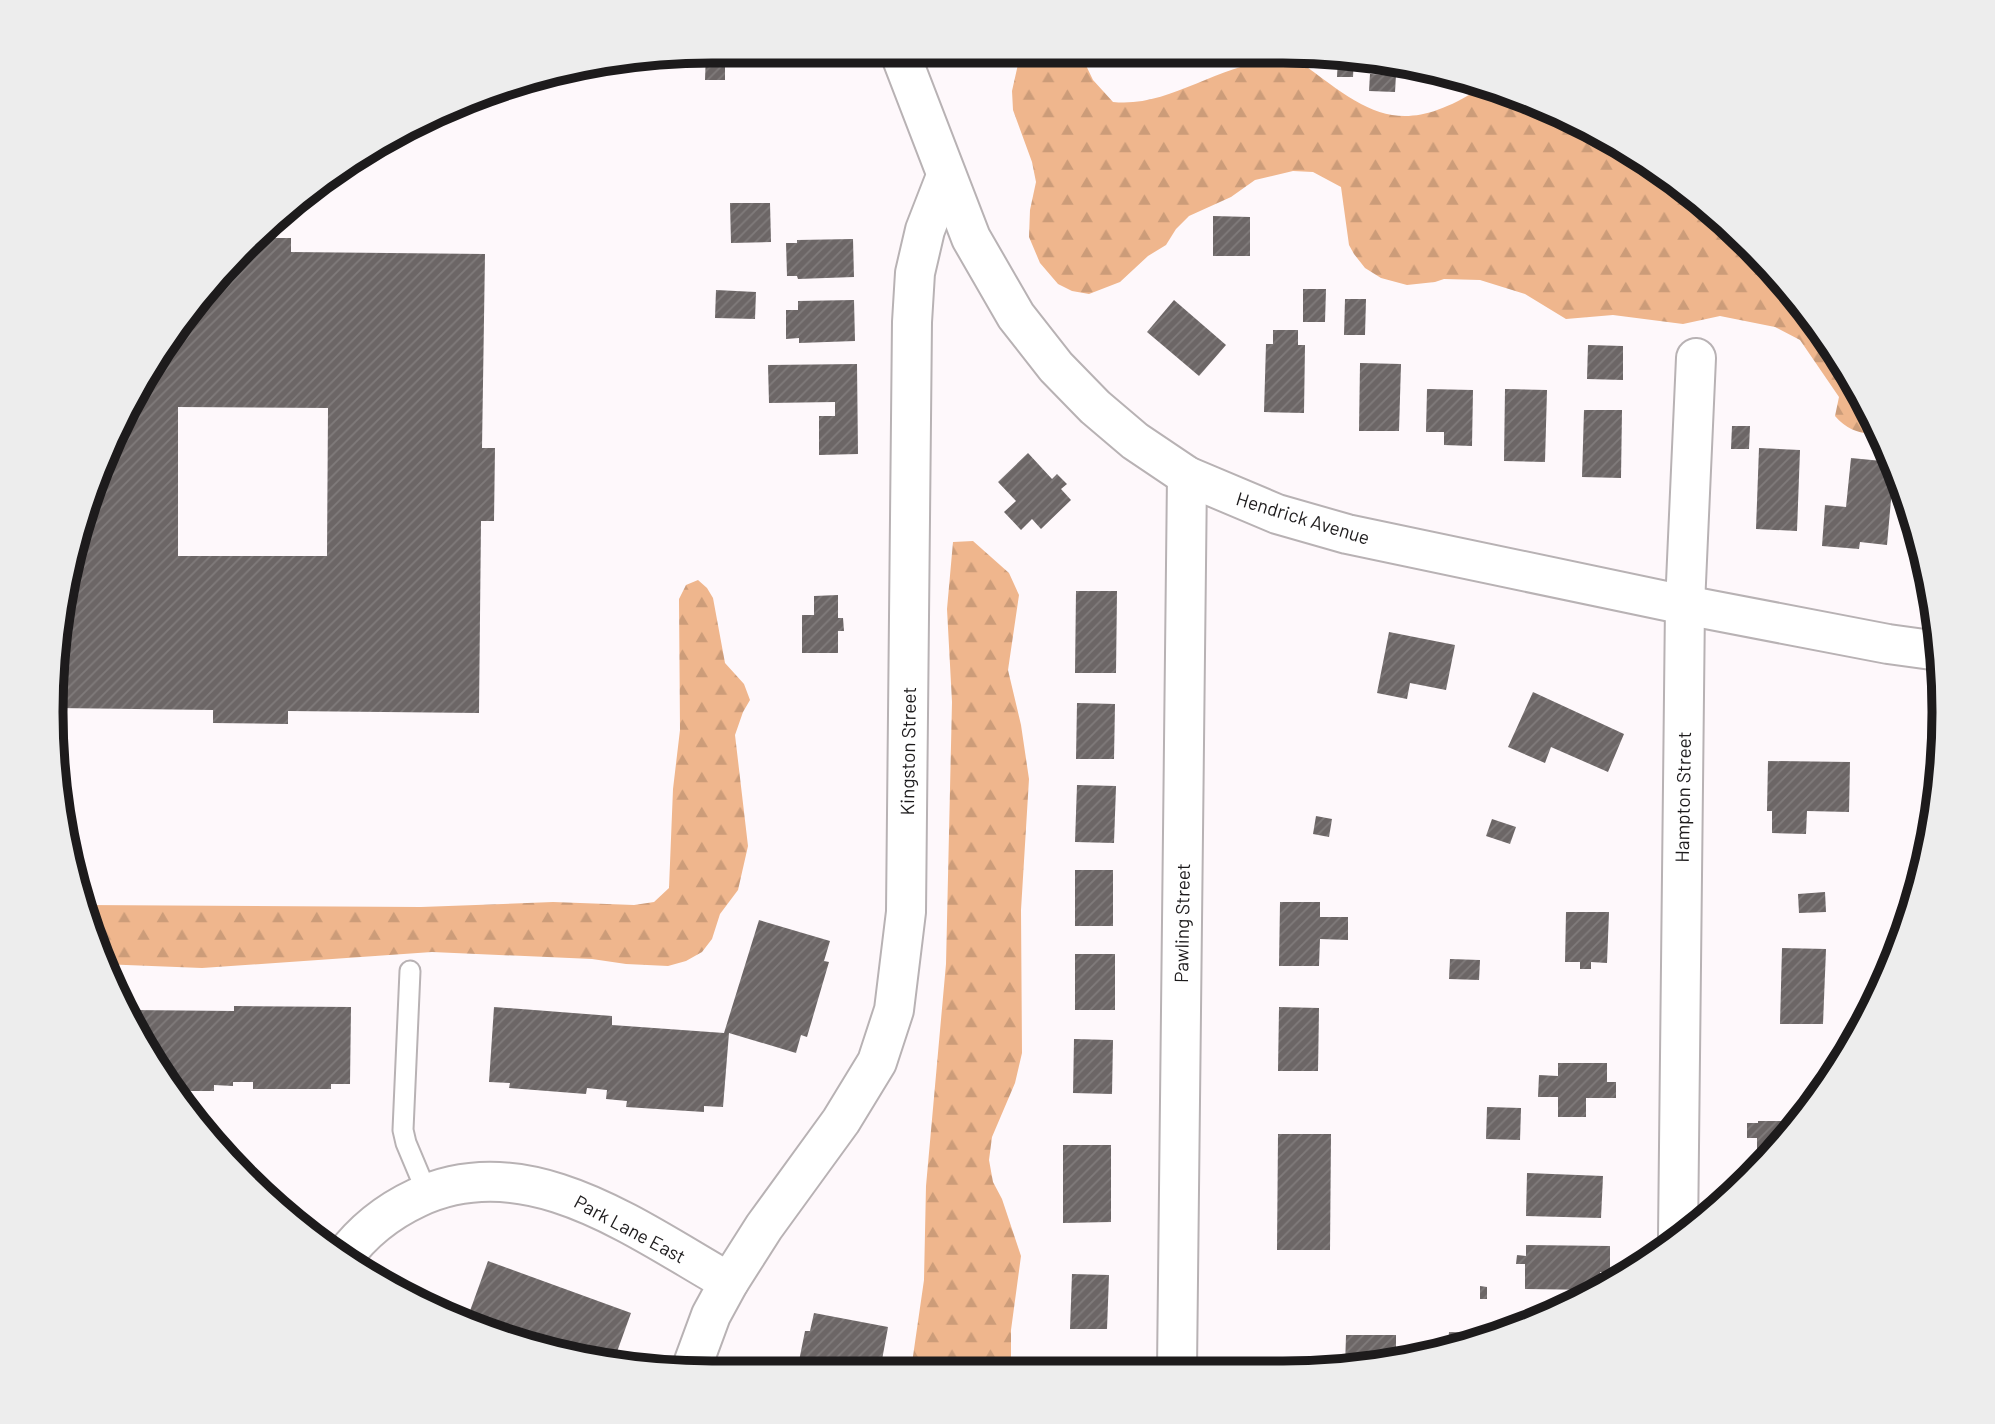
<svg xmlns="http://www.w3.org/2000/svg" width="1995" height="1424" font-family="Barlow,sans-serif">
<style>
.forest{fill:url(#forest-firs)}
.building{fill:url(#building-hatch);fill-rule:evenodd}
.lines{fill:none;stroke-linecap:round;stroke-linejoin:round}
.lane-casing{stroke:#b8b2b4;stroke-width:23}
.street-casing{stroke:#b8b2b4;stroke-width:42}
.lane{stroke:#fff;stroke-width:19}
.street{stroke:#fff;stroke-width:38}
.labels{text-anchor:middle;stroke-width:5;stroke-linejoin:round;paint-order:stroke}
.street-label{font-size:19px;fill:#1d1b1c;stroke:#fff}
.rim{fill:none;stroke:#1d1b1c;stroke-width:9}
</style>
<defs>
<pattern id="forest-firs" width="22" height="20" patternUnits="userSpaceOnUse" patternTransform="scale(1.75)"><rect width="22" height="20" fill="#efb68d"/><path d="M5 1l3.5 6h-7zM16 11l3.5 6h-7z" fill="#cc9c79"/></pattern>
<pattern id="building-hatch" width="6" height="6" patternUnits="userSpaceOnUse" patternTransform="scale(1.75)"><rect width="6" height="6" fill="#6c6666"/><path d="M-1 1l2-2M0 6l6-6M5 7l2-2" fill="none" stroke="#807b7b"/></pattern>
</defs>
<rect width="100%" height="100%" fill="#fef8fb"/>
<g class="forest">
<path d="M1021,51H1079L1093,80L1113,102C1176,109 1229,52 1299,61C1367,112 1398,140 1479,89L1614,140L1780,276L1856,382L1879,433C1861,435 1847,430 1835,416L1839,397L1800,340L1775,327L1720,316L1683,324L1613,315L1566,319L1525,294L1480,280L1444,279L1435,282L1407,285L1381,278L1365,268L1354,254L1349,245L1341,187L1313,172L1293,171L1255,180L1231,197L1189,216L1176,229L1166,245L1148,256L1120,282L1089,294L1072,291L1058,284L1040,263L1029,237L1030,210L1036,182L1032,162L1013,110L1012,91Z"/>
<polygon points="973,541 1009,573 1019,595 1008,670 1021,725 1029,779 1021,910 1022,1053 1015,1083 992,1137 989,1160 993,1182 1002,1199 1021,1256 1011,1330 1011,1361 1014,1370 911,1370 924,1280 926,1186 946,964 952,702 947,609 953,542"/>
<polygon points="698,580 707,588 713,598 725,663 744,684 750,700 743,712 735,735 748,846 738,890 720,914 712,939 702,952 686,961 668,966 626,964 592,959 432,952 202,968 101,964 85,905 421,907 553,902 634,905 654,902 669,888 673,789 680,730 679,599 686,585"/>
</g>
<g class="building">
<polygon points="725,51 725,80 705,80 706,52"/>
<polygon points="1338,56 1354,58 1353,77 1337,77"/>
<polygon points="1370,74 1396,75 1395,92 1369,91"/>
<polygon points="730,203 770,203 771,242 731,243"/>
<polygon points="1213,216 1250,217 1250,256 1213,256"/>
<path d="M259,238H291V252L485,254L482,448H495L494,521H481L479,713L288,711V724L213,723V710L56,708V625L119,420L215,276ZM178,407L328,408L327,556H178Z"/>
<polygon points="853,239 854,277 798,279 797,276 787,276 786,243 797,243 797,240"/>
<polygon points="1303,289 1326,289 1325,322 1303,322"/>
<polygon points="716,290 756,292 755,319 715,318"/>
<polygon points="1345,299 1366,299 1365,335 1344,335"/>
<polygon points="854,300 855,341 799,343 799,338 786,339 786,310 798,310 798,301"/>
<polygon points="1174,300 1226,345 1199,376 1147,332"/>
<polygon points="1273,330 1298,330 1298,345 1305,345 1304,413 1264,412 1266,344 1273,344"/>
<polygon points="1588,345 1623,346 1623,380 1587,379"/>
<polygon points="1360,363 1401,364 1399,431 1359,431"/>
<polygon points="857,364 858,454 819,455 819,416 835,416 835,402 769,403 768,365"/>
<polygon points="1427,389 1473,390 1472,446 1444,445 1444,432 1426,432"/>
<polygon points="1505,389 1547,390 1545,462 1504,461"/>
<polygon points="1584,410 1622,410 1621,478 1582,477"/>
<polygon points="1732,426 1750,426 1749,449 1731,449"/>
<polygon points="1759,448 1800,450 1797,531 1756,529"/>
<polygon points="1028,453 1052,479 1057,474 1067,484 1061,489 1071,500 1041,529 1032,519 1021,530 1004,512 1016,501 998,482"/>
<polygon points="1851,458 1892,462 1894,466 1887,545 1860,542 1859,549 1822,546 1825,505 1846,507"/>
<polygon points="1910,508 1911,508 1924,561 1910,561"/>
<polygon points="1076,591 1117,591 1116,673 1075,673"/>
<polygon points="838,595 838,618 843,618 844,631 838,631 838,653 802,653 802,615 814,615 814,596"/>
<polygon points="1389,632 1455,645 1446,690 1410,683 1407,699 1377,693"/>
<polygon points="1533,692 1624,734 1608,772 1551,747 1545,763 1508,747"/>
<polygon points="1077,703 1115,704 1114,759 1076,759"/>
<polygon points="1768,761 1850,762 1849,812 1807,811 1806,834 1772,833 1772,811 1767,811"/>
<polygon points="1077,785 1116,786 1114,843 1075,842"/>
<polygon points="1316,816 1332,819 1329,837 1313,834"/>
<polygon points="1492,819 1516,827 1510,844 1486,836"/>
<rect x="1075" y="870" width="38" height="56"/>
<polygon points="1825,892 1826,912 1799,913 1798,894"/>
<polygon points="1280,902 1320,902 1320,917 1348,917 1348,940 1320,939 1319,966 1279,966"/>
<polygon points="1566,912 1609,912 1607,963 1591,962 1591,969 1580,969 1580,962 1565,962"/>
<polygon points="759,920 830,941 824,961 829,962 807,1037 801,1035 796,1053 729,1033 723,1107 704,1106 704,1112 626,1107 627,1101 606,1099 607,1090 587,1088 586,1094 509,1088 510,1083 489,1082 494,1007 612,1016 612,1025 724,1033"/>
<polygon points="1782,948 1826,949 1823,1024 1780,1024"/>
<rect x="1075" y="954" width="40" height="56"/>
<polygon points="1450,959 1480,960 1479,980 1449,979"/>
<polygon points="234,1006 351,1007 350,1084 331,1084 331,1089 253,1089 253,1082 233,1082 233,1086 214,1085 214,1091 179,1091 129,1010 234,1011"/>
<polygon points="1279,1007 1319,1008 1318,1071 1278,1071"/>
<polygon points="1074,1039 1113,1040 1112,1094 1073,1093"/>
<polygon points="1558,1063 1607,1063 1607,1082 1616,1082 1616,1098 1586,1098 1586,1117 1558,1117 1558,1097 1538,1097 1539,1075 1558,1076"/>
<polygon points="1487,1107 1521,1108 1520,1140 1486,1139"/>
<polygon points="1758,1121 1801,1121 1769,1156 1757,1156 1757,1138 1747,1138 1747,1123 1758,1123"/>
<polygon points="1278,1134 1331,1134 1330,1250 1277,1250"/>
<polygon points="1063,1145 1111,1145 1111,1222 1063,1223"/>
<polygon points="1527,1173 1603,1176 1601,1218 1526,1216"/>
<polygon points="1526,1245 1610,1246 1610,1272 1600,1272 1600,1289 1598,1290 1525,1289 1525,1264 1516,1264 1517,1255 1526,1256"/>
<polygon points="488,1261 631,1313 613,1363 541,1351 466,1322"/>
<polygon points="1072,1274 1109,1275 1107,1329 1070,1329"/>
<polygon points="1480,1286 1487,1287 1487,1299 1480,1299"/>
<polygon points="814,1313 888,1327 880,1371 797,1371 805,1331 810,1331"/>
<polygon points="1449,1332 1483,1333 1448,1344"/>
<polygon points="1346,1335 1396,1335 1396,1360 1372,1367 1345,1367"/>
<polygon points="1072,1358 1110,1359 1110,1369 1072,1369"/>
<polygon points="1265,1365 1316,1366 1316,1368 1265,1368"/>
</g>
<g class="lines">
<g class="lane-casing">
<polyline id="lane" points="410,971 403,1130 406,1143 427,1193"/>
</g>
<g class="street-casing">
<g id="street">
<polyline points="899,51 971,238 1016,316 1056,367 1095,407 1135,441 1187,476 1277,514 1347,534 1685,605 1888,644 1939,651"/>
<polyline points="1678,1237 1685,605 1696,358"/>
<path d="M343,1258C363,1231 387,1212 417,1198C527,1146 637,1230 729,1282"/>
<polyline points="1177,1369 1187,476"/>
<polyline points="690,1372 711,1315 729,1282 764,1227 841,1121 877,1062 894,1010 906,912 912,322 915,273 925,230 946,176"/>
</g>
</g>
<use href="#lane" class="lane"/>
<use href="#street" class="street"/>
</g>
<g class="labels">
<g class="street-label">
<text transform="translate(1303 518) rotate(17)" y="7">Hendrick Avenue</text>
<text transform="translate(908 751) rotate(-89)" y="7">Kingston Street</text>
<text transform="translate(1683 797) rotate(-89)" y="7">Hampton Street</text>
<text transform="translate(1182 923) rotate(-89)" y="7">Pawling Street</text>
<text transform="translate(630 1229) rotate(28)" y="7">Park Lane East</text>
</g>
</g>
<path d="M0 0H1995V1424H0ZM712 63H1283A649 649 0 0 1 1932 712V712A649 649 0 0 1 1283 1361H712A649 649 0 0 1 63 712V712A649 649 0 0 1 712 63Z" fill="#ededed" fill-rule="evenodd"/>
<path class="rim" d="M712 63H1283A649 649 0 0 1 1932 712V712A649 649 0 0 1 1283 1361H712A649 649 0 0 1 63 712V712A649 649 0 0 1 712 63Z"/>
</svg>
